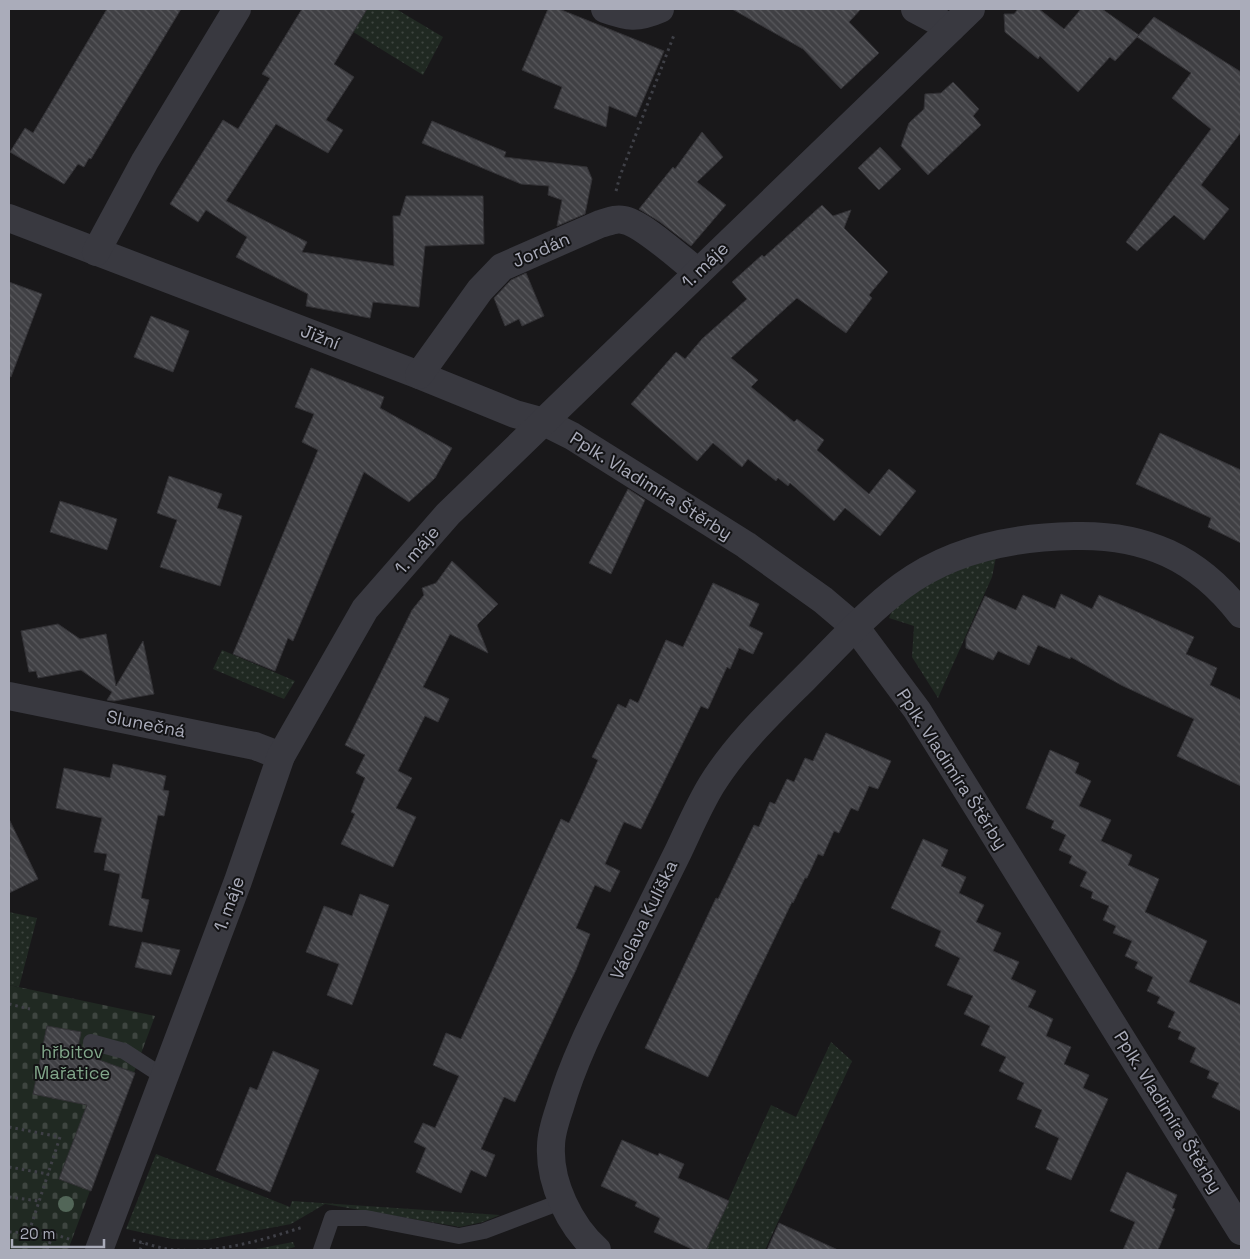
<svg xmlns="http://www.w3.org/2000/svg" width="1250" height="1259" font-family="'Space Grotesk',sans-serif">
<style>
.grass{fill:url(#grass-dots)}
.cemetery{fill:url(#cemetery-stones)}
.building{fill:url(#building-back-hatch);stroke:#333236}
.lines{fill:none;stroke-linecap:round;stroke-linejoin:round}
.path{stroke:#3f4047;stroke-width:3;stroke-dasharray:2.5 4;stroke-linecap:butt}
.lane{stroke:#393940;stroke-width:16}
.street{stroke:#393940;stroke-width:28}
.tree{fill:#526658}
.labels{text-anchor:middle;stroke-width:4;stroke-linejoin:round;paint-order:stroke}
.street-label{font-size:18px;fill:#aaacba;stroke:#131315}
.park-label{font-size:18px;fill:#81a68a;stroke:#131315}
</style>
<defs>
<pattern id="grass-dots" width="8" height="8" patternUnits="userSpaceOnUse" patternTransform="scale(1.25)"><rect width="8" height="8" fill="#202922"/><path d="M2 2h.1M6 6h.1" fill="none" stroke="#3e4540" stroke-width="1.8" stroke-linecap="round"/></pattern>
<pattern id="cemetery-stones" width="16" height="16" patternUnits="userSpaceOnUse" patternTransform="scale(1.25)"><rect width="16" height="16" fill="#202922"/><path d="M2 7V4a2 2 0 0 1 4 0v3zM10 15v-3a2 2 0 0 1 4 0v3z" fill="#3e4540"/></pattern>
<pattern id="building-back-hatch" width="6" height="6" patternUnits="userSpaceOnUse" patternTransform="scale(1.25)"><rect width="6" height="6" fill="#404044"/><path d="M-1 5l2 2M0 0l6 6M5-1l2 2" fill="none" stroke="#59595d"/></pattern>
</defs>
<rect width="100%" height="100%" fill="#19181a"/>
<g class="grass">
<polygon points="316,9 396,9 443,37 423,75"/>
<polygon points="996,557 992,577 938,698 912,657 914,626 889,618 895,604 940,573"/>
<polygon points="222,650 295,681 284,699 213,669"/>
<polygon points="9,912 37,918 19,987 9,985"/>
<polygon points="831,1042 852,1061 765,1250 706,1250 771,1105 796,1117"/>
<polygon points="156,1154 290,1207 292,1201 500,1215 483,1222 460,1227 325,1204 291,1224 207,1240 172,1239 126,1229"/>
<polygon points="293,1242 295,1247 284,1250 251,1250"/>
</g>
<polygon class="cemetery" points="9,985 155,1016 68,1250 9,1250"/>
<g class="building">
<polygon points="107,9 181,9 91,159 89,158 84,167 78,164 64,184 10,152 25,128 33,133"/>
<polygon points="302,9 367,9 334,64 354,77 326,120 343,130 328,153 276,124 226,201 307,242 302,252 394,266 393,216 400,216 406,196 483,196 484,244 425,246 419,307 373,302 370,318 306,306 308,294 236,257 247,237 206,210 198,222 170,204 223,120 238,129 270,78 262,74"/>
<polygon points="548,9 559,9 664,51 636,117 609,106 606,127 554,108 562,87 522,70"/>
<polygon points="732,9 861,9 849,22 879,53 841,89 803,49"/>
<polygon points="1018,9 1039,9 1064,29 1081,9 1102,9 1139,35 1115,61 1110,57 1078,92 1040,56 1038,59 1005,32 1004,14 1014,14"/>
<polygon points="1154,17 1241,72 1241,132 1201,185 1229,209 1204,240 1174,215 1137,251 1126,242 1211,129 1172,98 1191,73 1137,37"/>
<polygon points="953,82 979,109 973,116 981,125 928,175 901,146 909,123 924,109 925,94 941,93"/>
<polygon points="432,121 506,152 504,157 587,167 592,179 585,214 557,226 562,200 548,195 549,186 521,184 422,143"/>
<polygon points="702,132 723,157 697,182 726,205 691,246 660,222 639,209 673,167 675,169"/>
<polygon points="880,147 901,169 879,190 858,168"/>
<polygon points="822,205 833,216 851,210 844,228 888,272 869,295 872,298 846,333 797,298 731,358 758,380 751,387 794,422 797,419 824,440 817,450 869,494 889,469 916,491 880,536 845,508 834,521 790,483 788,486 778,478 776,481 748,459 742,467 713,443 697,461 631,404 676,352 685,359 702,339 747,299 732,282 762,255 764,257"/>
<polygon points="526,273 544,316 522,326 519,319 505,326 494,298 511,280"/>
<polygon points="9,282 42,294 11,377 9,376"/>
<polygon points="151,316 189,331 173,372 134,357"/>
<polygon points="311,368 384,397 380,408 452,448 435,478 409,502 364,472 293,641 288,638 275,671 233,654 318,450 302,442 314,414 295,407"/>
<polygon points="1160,433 1241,470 1241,543 1208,527 1211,518 1136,484"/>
<polygon points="169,476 222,494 217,508 242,516 220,586 160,567 177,520 157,513"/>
<polygon points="628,489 645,500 611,574 589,563"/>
<polygon points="60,501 117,519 107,550 50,532"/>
<polygon points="452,561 498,604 477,625 488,653 450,634 423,687 449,699 438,722 425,716 398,771 412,778 396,808 416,817 393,867 341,844 355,814 351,812 365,778 356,773 365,755 345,745 412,610 424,595 422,588 436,583"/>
<polygon points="713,583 759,604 749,626 763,633 753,654 739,648 730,669 727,667 708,709 701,706 641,829 624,822 605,864 620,871 610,892 595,885 576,928 590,934 576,970 515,1102 504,1097 481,1149 495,1155 486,1177 471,1170 461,1193 416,1172 426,1148 414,1142 423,1123 435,1128 459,1076 433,1065 446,1033 461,1039 561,819 569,823 584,791 598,760 592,757 618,704 626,708 630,699 638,703 666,640 683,647"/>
<polygon points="1061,594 1092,609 1099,595 1194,637 1186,654 1217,668 1210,685 1241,700 1241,786 1177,756 1194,719 1121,685 1071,657 1070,659 1038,645 1029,665 998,651 993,660 966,648 966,638 985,596 1016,610 1023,595 1055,609"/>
<polygon points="58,624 80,639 106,634 116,686 143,641 154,694 114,701 107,700 112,692 81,670 38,678 36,671 29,672 21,631"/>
<polygon points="826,733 891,761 878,789 869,786 858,811 851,808 839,833 834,831 823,856 818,854 807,878 805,878 793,903 792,902 708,1077 645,1048 716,898 718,899 754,825 759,827 770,802 775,804 787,779 794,782 805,758 813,761"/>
<polygon points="1050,750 1079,763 1075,773 1091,781 1079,806 1111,820 1101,841 1132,855 1128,865 1159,879 1145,912 1207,941 1189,982 1241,1005 1241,1111 1212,1097 1219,1083 1207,1078 1210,1071 1190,1062 1196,1048 1178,1039 1181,1032 1168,1027 1175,1012 1157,1003 1160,997 1147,991 1153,977 1135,968 1138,962 1125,956 1132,941 1113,933 1116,926 1103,920 1109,906 1091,898 1093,892 1080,886 1087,872 1069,863 1072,856 1059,850 1066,835 1051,828 1054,821 1026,808"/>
<polygon points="113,764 166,776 163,790 169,791 164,816 158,815 141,898 149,900 142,932 109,925 120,874 104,870 107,854 94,852 102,818 56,808 64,768 110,778"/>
<polygon points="9,819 38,879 9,893"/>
<polygon points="923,839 948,850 941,866 966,877 959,893 984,905 976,922 1001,933 993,951 1019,962 1011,979 1036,991 1028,1007 1053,1019 1046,1036 1071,1047 1064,1064 1089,1075 1083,1088 1108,1099 1071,1180 1046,1169 1059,1138 1035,1127 1042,1110 1017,1099 1024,1083 999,1071 1006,1057 981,1045 990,1026 964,1014 973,996 947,985 960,958 935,946 941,931 891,908"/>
<polygon points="360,894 389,905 352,1005 327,995 339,964 306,952 324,906 352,916"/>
<polygon points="142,942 180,950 171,975 135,967"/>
<polygon points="47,1026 81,1032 77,1052 135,1073 91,1191 59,1179 87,1105 33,1094"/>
<polygon points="273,1051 319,1070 270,1192 216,1170 250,1087 257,1090"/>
<polygon points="622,1140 658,1156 659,1153 684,1164 678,1178 729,1201 706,1250 694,1250 654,1232 660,1218 635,1206 637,1202 601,1186"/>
<polygon points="1127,1172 1177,1195 1172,1208 1175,1209 1158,1250 1123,1250 1135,1222 1110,1211"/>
<polygon points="779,1223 838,1250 767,1250"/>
</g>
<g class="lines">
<g class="path">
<polyline points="616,191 620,176 674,35"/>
<polyline points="9,1004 30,1009"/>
<polyline points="9,1127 60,1137 48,1174"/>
<polyline points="9,1167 48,1174 29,1232"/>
<polyline points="9,1197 39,1201"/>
<polyline points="9,1232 53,1234 72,1240"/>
<path d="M133,1240C144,1243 156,1247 167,1249C213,1255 260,1241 303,1227"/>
<polyline points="47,1250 53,1234"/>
<polyline points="140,1250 143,1243"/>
</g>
<g class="lane">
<polyline points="91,1042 124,1051 164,1077"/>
<polyline points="321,1250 332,1218 366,1218 459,1236 484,1231 563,1201"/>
</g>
<g class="street">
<path d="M605,9C628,17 637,19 660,9"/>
<polyline points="915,9 951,28"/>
<polyline points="9,218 419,375 515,414 544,422 572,436 746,545 823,600 856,628 917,710 1241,1231"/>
<polyline points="96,252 145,161 237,9"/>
<path d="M419,375L480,290L502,267L600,224C608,222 616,218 623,220C641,222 682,260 698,272"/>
<polyline points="9,696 255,746 281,756"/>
<polyline points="99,1250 238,881 281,756 365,609 448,514 971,9"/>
<path d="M597,1250C570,1226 549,1183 551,1146C551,1133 556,1119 560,1107C574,1058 598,1013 621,967C640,929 659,890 678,852C689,829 699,805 712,784C737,744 772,711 805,678C836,647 867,612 902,586C952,549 1014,537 1074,536C1145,534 1198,558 1241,614"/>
</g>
</g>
<circle class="tree" cx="66" cy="1204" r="8"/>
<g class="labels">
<g class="street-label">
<text transform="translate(541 250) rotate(-24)" y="6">Jordán</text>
<text transform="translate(705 265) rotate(-44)" y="6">1. máje</text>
<text transform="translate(320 337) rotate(21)" y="6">Jižní</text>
<text transform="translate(651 486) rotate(32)" y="6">Pplk. Vladimíra Štěrby</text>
<text transform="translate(417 550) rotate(-49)" y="6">1. máje</text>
<text transform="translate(146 724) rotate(11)" y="6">Slunečná</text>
<text transform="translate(952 769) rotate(57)" y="6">Pplk. Vladimíra Štěrby</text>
<text transform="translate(229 904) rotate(-70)" y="6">1. máje</text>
<text transform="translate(644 920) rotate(-64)" y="6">Václava Kulíška</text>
<text transform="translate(1168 1112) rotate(58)" y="6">Pplk. Vladimíra Štěrby</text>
</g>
<g class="park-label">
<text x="72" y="1058">hřbitov<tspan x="72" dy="21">Mařatice</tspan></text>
</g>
</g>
<rect width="1250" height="1259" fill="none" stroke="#aaacba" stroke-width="20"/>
<path d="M12 1239v8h92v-8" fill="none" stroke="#aaacba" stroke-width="2.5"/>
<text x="20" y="1239" font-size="15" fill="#aaacba" stroke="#131315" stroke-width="4" paint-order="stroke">20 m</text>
</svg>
